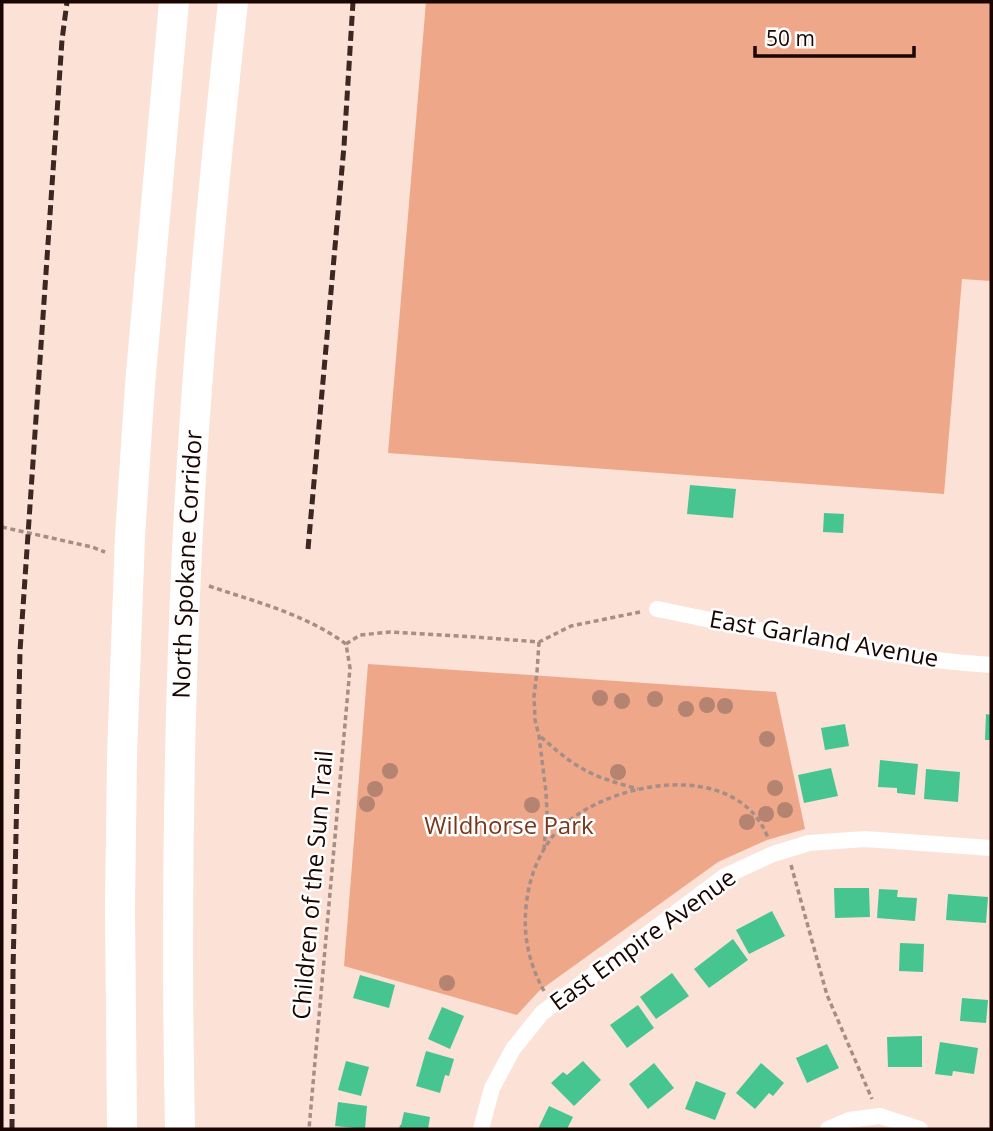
<svg xmlns="http://www.w3.org/2000/svg" width="993" height="1131" font-family="'Open Sans',sans-serif">
<style>
.green{fill:#efa78a}
.building{fill:#46c591}
.lines{fill:none;stroke-linecap:round;stroke-linejoin:round}
.path{stroke:#a68e86;stroke-width:3.5;stroke-dasharray:5 3.5;stroke-linecap:butt}
.minor{stroke:#fff;stroke-width:16}
.motorway{stroke:#fff;stroke-width:30}
.rail{stroke:#3d2722;stroke-width:5;stroke-dasharray:10 5;stroke-linecap:butt}
.tree{fill:#b48470}
.labels{text-anchor:middle;stroke-width:5;stroke-linejoin:round;paint-order:stroke}
.street-label{font-size:24px;fill:#190501;stroke:#fff}
.park-label{font-size:24px;fill:#79381c;stroke:#fff}
</style>
<rect width="100%" height="100%" fill="#fce1d6"/>
<g class="green">
<polygon points="426,2 991,2 991,281 962,279 944,494 388,453"/>
<polygon points="368,664 776,692 805,829 767,840 718,862 539,991 517,1015 344,966"/>
</g>
<g class="building">
<polygon points="690,485 736,489 733,518 687,514"/>
<polygon points="824,513 844,514 843,533 823,532"/>
<polygon points="986,714 991,715 991,740 985,740"/>
<polygon points="845,724 849,746 825,750 821,728"/>
<polygon points="880,760 918,764 915,795 897,793 897,788 878,787"/>
<polygon points="831,768 838,796 804,803 798,775"/>
<polygon points="926,769 960,772 958,802 924,799"/>
<polygon points="834,888 869,888 870,917 835,918"/>
<polygon points="879,889 898,890 897,897 917,898 915,921 877,918"/>
<polygon points="948,894 988,897 986,923 946,920"/>
<polygon points="772,911 785,936 749,954 736,930"/>
<polygon points="733,939 748,960 709,988 694,969"/>
<polygon points="900,943 924,944 923,972 899,971"/>
<polygon points="672,973 689,996 656,1019 640,997"/>
<polygon points="360,975 395,985 389,1008 353,998"/>
<polygon points="962,998 988,1000 986,1023 960,1021"/>
<polygon points="638,1005 654,1028 627,1048 610,1025"/>
<polygon points="442,1007 464,1016 450,1049 428,1039"/>
<polygon points="922,1036 922,1067 888,1067 887,1037"/>
<polygon points="940,1042 978,1048 974,1074 953,1071 952,1076 935,1074"/>
<polygon points="827,1044 839,1068 807,1083 796,1058"/>
<polygon points="426,1051 454,1059 449,1076 445,1075 440,1093 416,1086"/>
<polygon points="346,1061 369,1067 361,1096 338,1090"/>
<polygon points="583,1061 601,1080 574,1106 551,1083 563,1072 567,1075"/>
<polygon points="654,1063 674,1088 648,1109 629,1084"/>
<polygon points="761,1063 784,1083 773,1096 769,1093 755,1109 736,1093"/>
<polygon points="696,1081 726,1093 715,1120 685,1109"/>
<polygon points="338,1102 367,1106 365,1129 335,1126"/>
<polygon points="549,1106 573,1117 567,1129 538,1129"/>
<polygon points="404,1112 430,1117 428,1129 399,1129 400,1125 401,1125"/>
</g>
<g class="lines">
<g class="path">
<polyline points="2,527 92,547 105,552"/>
<path d="M209,586C256,602 305,614 346,644L350,668L309,1129"/>
<polyline points="539,642 537,672 534,696 535,720 539,736 546,792 547,813 544,849"/>
<polyline points="346,644 360,635 390,632 475,637 539,642 571,626 640,612"/>
<path d="M541,737C558,752 574,766 595,775C609,781 624,785 638,789"/>
<polyline points="791,865 827,995 872,1099"/>
<path d="M544,991C528,962 522,932 527,899C530,876 539,854 553,836C599,781 737,755 768,838"/>
</g>
<g class="minor">
<path d="M657,609C767,631 879,658 991,665"/>
<polyline points="481,1129 492,1088 513,1049 542,1013 725,876 773,854 809,843 865,839 991,848"/>
<polyline points="828,1129 849,1120 880,1116 920,1129"/>
</g>
<g class="motorway">
<polyline points="122,1129 120,907 122,756 130,536 140,385 174,2"/>
<path id="s1" d="M180,1129C176,936 178,743 187,550C196,367 213,184 233,2"/>
</g>
<g class="rail">
<polyline points="308,549 344,146 353,2"/>
<polyline points="12,1129 13,971 20,651 62,40 67,2"/>
</g>
</g>
<g class="tree">
<circle cx="600" cy="698" r="8"/>
<circle cx="655" cy="699" r="8"/>
<circle cx="622" cy="701" r="8"/>
<circle cx="707" cy="705" r="8"/>
<circle cx="725" cy="706" r="8"/>
<circle cx="686" cy="709" r="8"/>
<circle cx="767" cy="739" r="8"/>
<circle cx="390" cy="771" r="8"/>
<circle cx="618" cy="772" r="8"/>
<circle cx="775" cy="788" r="8"/>
<circle cx="375" cy="789" r="8"/>
<circle cx="367" cy="804" r="8"/>
<circle cx="532" cy="805" r="8"/>
<circle cx="785" cy="810" r="8"/>
<circle cx="766" cy="814" r="8"/>
<circle cx="747" cy="822" r="8"/>
<circle cx="447" cy="983" r="8"/>
</g>
<g class="labels">
<g class="street-label">
<text dy="8" stroke="none"><textPath href="#s1" startOffset="565">North Spokane Corridor</textPath></text>
<text transform="translate(824 639) rotate(10)" y="8">East Garland Avenue</text>
<text transform="translate(313 885) rotate(-85)" y="8">Children of the Sun Trail</text>
<text transform="translate(643 940) rotate(-36)" y="8">East Empire Avenue</text>
</g>
<g class="park-label">
<text x="509" y="834">Wildhorse Park</text>
</g>
</g>
<rect width="993" height="1131" fill="none" stroke="#190501" stroke-width="7"/>
<path d="M755 46v10h159v-10" fill="none" stroke="#190501" stroke-width="3.5"/>
<text x="766" y="46" font-size="21" fill="#190501" stroke="#ffffff" stroke-width="5" paint-order="stroke">50 m</text>
</svg>
